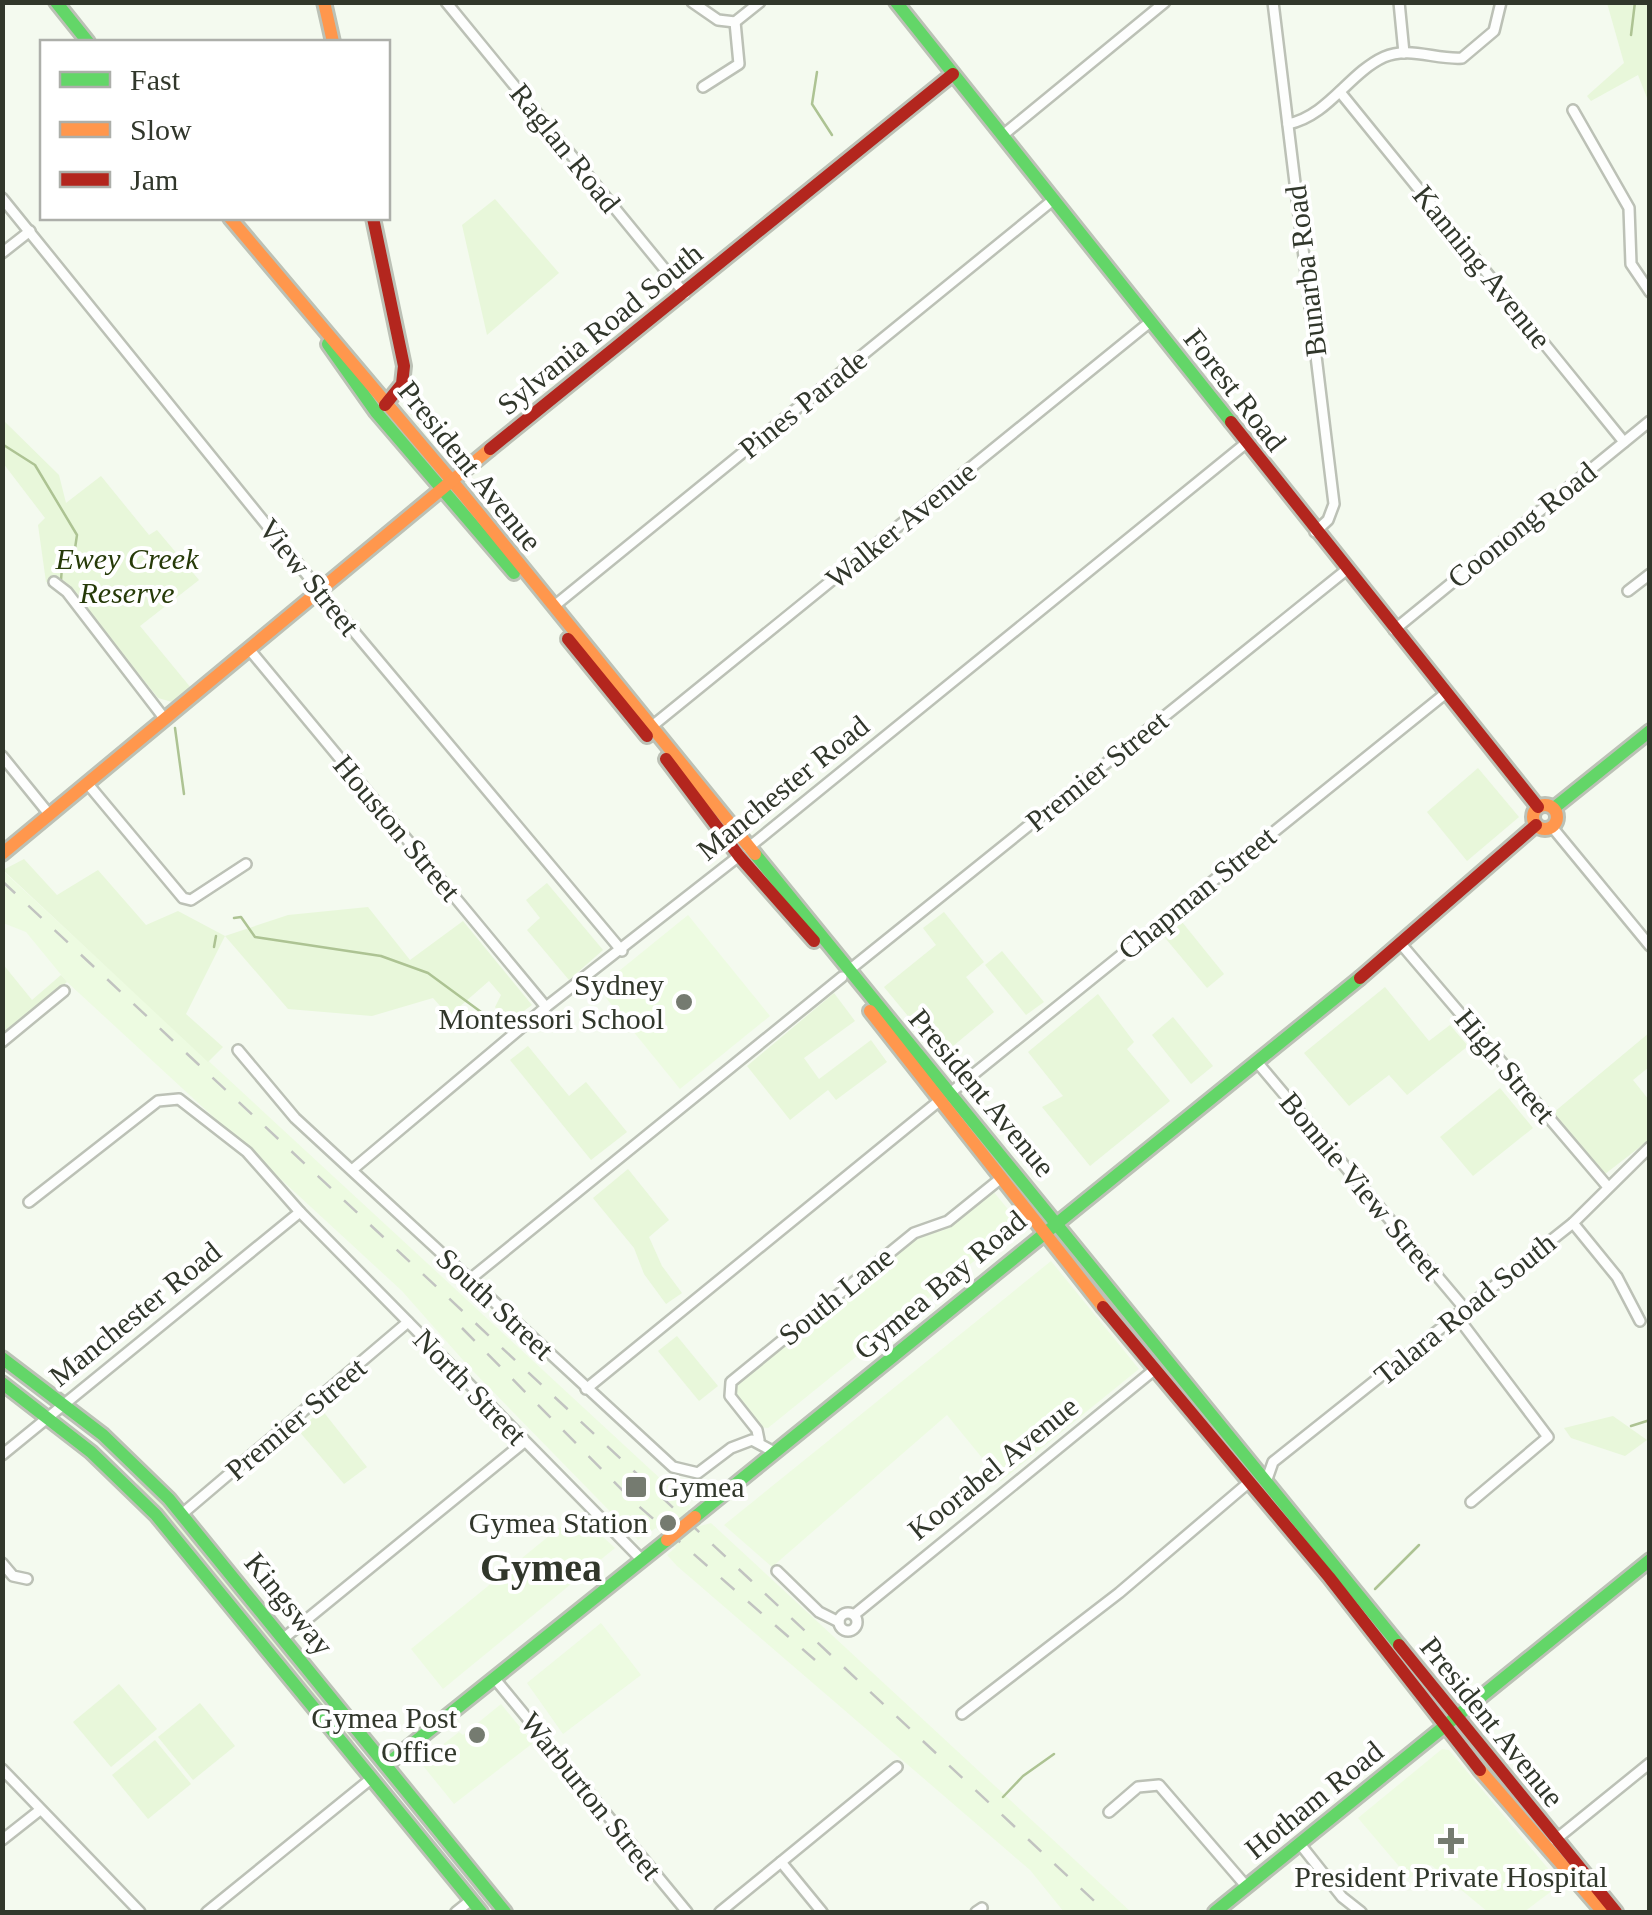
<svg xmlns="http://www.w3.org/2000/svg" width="1652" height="1915" font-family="Georgia,serif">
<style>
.built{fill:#edfbe1}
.green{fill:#e8f7da}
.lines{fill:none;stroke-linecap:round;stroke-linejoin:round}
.stream{stroke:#adc393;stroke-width:2.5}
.street-casing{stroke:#bcc1b6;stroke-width:14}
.fast-casing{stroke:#bcc1b6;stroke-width:18}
.slow-casing{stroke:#bcc1b6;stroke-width:18}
.jam-casing{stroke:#bcc1b6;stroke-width:18}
.street{stroke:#fdfefd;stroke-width:9}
.fast{stroke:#63d668;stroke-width:12}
.slow{stroke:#ff974d;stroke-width:12}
.jam{stroke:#b3261e;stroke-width:12}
.rail{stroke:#c1c3c0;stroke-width:2.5;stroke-dasharray:18 18;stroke-linecap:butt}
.slow-bridge-casing{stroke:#bcc1b6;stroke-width:18;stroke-linecap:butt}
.slow-bridge{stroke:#ff974d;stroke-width:12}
.poi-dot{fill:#757b70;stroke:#fff;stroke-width:4}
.labels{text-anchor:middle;stroke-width:8;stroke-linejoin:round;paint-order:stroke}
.street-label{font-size:30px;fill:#31372b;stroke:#fff}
.park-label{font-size:30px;font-style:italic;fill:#263a08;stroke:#fff}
.poi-label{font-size:30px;fill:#31372b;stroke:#fff;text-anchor:end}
.district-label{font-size:40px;font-weight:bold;fill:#31372b;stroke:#fff}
</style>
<rect width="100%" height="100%" fill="#f4faef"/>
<g class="built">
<polygon points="2,870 691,1507 686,1512 700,1526 711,1523 1131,1912 1064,1912 1030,1870 677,1566 667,1555 676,1547 656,1528 638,1540 470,1368 402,1291 67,982 26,932 3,923"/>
<polygon points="688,915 770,1016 680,1089 598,988"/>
<polygon points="993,1191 1020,1224 768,1428 761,1427 732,1392 734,1385 918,1235 942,1231"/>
<polygon points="1051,1261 1139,1369 1001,1481 947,1415 772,1567 724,1525"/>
<polygon points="577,1513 615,1548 443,1689 411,1649"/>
<polygon points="601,1623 641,1675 563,1734 527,1683"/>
<polygon points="501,1704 533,1743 454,1804 420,1762 459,1732 463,1735"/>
<polygon points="1442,1749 1449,1750 1561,1884 1524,1912 1488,1912 1431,1865 1409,1878 1358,1818"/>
</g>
<g class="green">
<polygon points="1607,3 1649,3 1649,103 1638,75 1591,101 1587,96 1624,63"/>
<polygon points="495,199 559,273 487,335 462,225"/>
<polygon points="2,419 59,475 66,503 101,476 149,535 157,530 199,580 140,626 191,688 172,702 158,698 70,588 46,582 38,525 45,518 3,463"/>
<polygon points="1478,768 1519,817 1467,861 1427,812"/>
<polygon points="24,859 57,895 98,870 146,925 178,911 225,936 288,915 368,907 410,960 463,921 532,1005 506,1024 495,1007 501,995 489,981 449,1016 433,998 372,1016 288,1009 225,936 186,1014 223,1047 208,1062 3,870"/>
<polygon points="547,883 603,950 569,980 527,930 540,918 526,900"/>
<polygon points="944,912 984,962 966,977 994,1012 941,1056 884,987 936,945 923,928"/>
<polygon points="1174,912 1224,974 1207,988 1156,927"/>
<polygon points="1002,951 1044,1002 1026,1015 985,965"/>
<polygon points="2,963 32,1000 61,975 67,982 3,1036"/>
<polygon points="1385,987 1429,1041 1450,1025 1468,1046 1407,1095 1389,1075 1349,1106 1304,1053"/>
<polygon points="834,993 855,1021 804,1058 819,1079 871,1040 887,1062 836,1100 828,1090 790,1120 747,1066"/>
<polygon points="1098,994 1134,1042 1127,1049 1170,1101 1090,1166 1042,1107 1063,1096 1028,1052"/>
<polygon points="1173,1017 1213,1066 1191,1084 1152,1035"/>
<polygon points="1649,1033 1649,1067 1633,1080 1649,1100 1649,1140 1605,1174 1553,1113"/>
<polygon points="528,1046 569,1096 586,1082 627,1132 591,1160 510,1060"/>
<polygon points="1500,1088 1533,1128 1473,1176 1440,1137"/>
<polygon points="628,1169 669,1220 649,1237 662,1266 682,1293 666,1304 644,1274 634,1248 593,1198"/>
<polygon points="677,1336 718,1386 699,1401 658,1351"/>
<polygon points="322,1410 367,1467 344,1484 298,1430"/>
<polygon points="1613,1416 1647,1440 1625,1456 1571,1438 1564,1428"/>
<polygon points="131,1471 171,1513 355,1739 352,1743 138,1485"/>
<polygon points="119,1684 157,1729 111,1767 73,1722"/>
<polygon points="200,1703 235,1746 193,1780 158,1737"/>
<polygon points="155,1740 191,1784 148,1819 112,1775"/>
</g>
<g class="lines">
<g class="stream">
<polyline points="1631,35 1635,2"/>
<polyline points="817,72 812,104 832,135"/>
<polyline points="2,444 35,465 77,535 74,555 62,567 61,580"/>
<polyline points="175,728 184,794"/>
<polyline points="234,918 241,917 255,937 381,956 428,973 496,1023"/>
<polyline points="214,947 216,936"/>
<polyline points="1631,1426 1650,1420"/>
<polyline points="1375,1589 1419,1545"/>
<polyline points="1003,1797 1023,1776 1054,1754"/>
</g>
<g class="street-casing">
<g id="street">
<polyline points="446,2 685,294"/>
<polyline points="692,2 718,20 735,22 760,2"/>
<polyline points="1273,2 1334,504 1328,520 1315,532"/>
<polyline points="1399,2 1404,53"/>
<polyline points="703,87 739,64 735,22"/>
<polyline points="1340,92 1624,442"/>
<polyline points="1573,110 1629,208 1631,264 1650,292"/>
<path d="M1288,124C1328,116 1349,73 1384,57C1409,46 1436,60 1462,58L1494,31L1501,2"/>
<polyline points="1003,135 1165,2"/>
<polyline points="2,198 320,591 622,951"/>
<polyline points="2,253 30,231"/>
<polyline points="54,582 67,592 164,718"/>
<polyline points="1628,591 1650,574"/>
<polyline points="553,607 1053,200"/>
<polyline points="1394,630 1650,421"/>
<polyline points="249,649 546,1007"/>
<polyline points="651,727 1150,322"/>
<polyline points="2,756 49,814"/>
<polyline points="87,783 183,898 191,900 246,864"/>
<polyline points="1552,827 1650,946"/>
<polyline points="748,848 1245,444"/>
<polyline points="1401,944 1608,1187"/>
<polyline points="848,971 1345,571"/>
<polyline points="2,1042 64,991"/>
<polyline points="238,1050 295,1118 673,1467 698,1473 731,1448 752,1440 776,1453"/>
<polyline points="1257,1062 1465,1309"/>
<polyline points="949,1094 1446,693"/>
<polyline points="352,1170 546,1007 739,856"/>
<polyline points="29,1202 158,1101 179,1099 247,1152 300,1212 642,1560"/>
<polyline points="1573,1223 1617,1277 1640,1321"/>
<polyline points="469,1280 842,977"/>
<polyline points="1456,1315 1548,1437 1471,1502"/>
<polyline points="586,1389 939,1101"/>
<polyline points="759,1440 757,1430 730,1396 731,1382 914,1233 948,1221 1000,1179"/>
<polyline points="2,1455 300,1212"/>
<polyline points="1266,1482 1273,1462 1573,1223 1650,1147"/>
<polyline points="182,1514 408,1322"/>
<polyline points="2,1563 13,1576 27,1579"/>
<polyline points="777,1571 819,1612 839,1622"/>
<circle cx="848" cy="1622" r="9"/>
<polyline points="854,1615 1154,1370"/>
<polyline points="284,1638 523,1443"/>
<polyline points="495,1679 687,1912"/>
<polyline points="962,1714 1119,1593 1247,1484"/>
<polyline points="2,1769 140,1912"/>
<polyline points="1109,1812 1138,1787 1159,1785 1246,1886"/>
<polyline points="2,1840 40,1810"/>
<polyline points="1555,1840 1650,1763"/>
<polyline points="1300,1844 1342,1897 1361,1912"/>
<polyline points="781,1862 822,1912"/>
<polyline points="207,1912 372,1778"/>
<polyline points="456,1912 471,1900"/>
<polyline points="720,1912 897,1767"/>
<polyline points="976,1912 982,1908"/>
</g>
</g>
<g class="fast-casing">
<g id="fast">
<polyline points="56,2 88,42"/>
<polyline points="896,2 1231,422"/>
<polyline points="328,344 376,412 514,573"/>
<polyline points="1554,808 1650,731"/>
<polyline points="755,854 1399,1645"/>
<polyline points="2,1358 103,1435 169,1499 505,1912"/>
<polyline points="2,1383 91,1452 156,1515 481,1912"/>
<polyline points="695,1517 1360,978"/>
<polyline points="386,1765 667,1540"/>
<polyline points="1215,1912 1650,1560"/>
</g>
</g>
<g class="slow-casing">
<g id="slow">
<polyline points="324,2 333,42"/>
<polyline points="230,218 463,494 755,854"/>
<circle cx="1545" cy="817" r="12"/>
<polyline points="2,854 490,449"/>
<polyline points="870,1011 1103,1307"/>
<polyline points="1480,1770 1603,1912"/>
</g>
</g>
<g class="jam-casing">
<g id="jam">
<polyline points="373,218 404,366 402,384 385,405"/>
<polyline points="1231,422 1538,807"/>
<polyline points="490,449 953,74"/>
<polyline points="568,639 647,736"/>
<polyline points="666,759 739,856 814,941"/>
<polyline points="1360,978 1536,825"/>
<polyline points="1103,1307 1329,1577 1480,1770"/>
<polyline points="1399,1645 1616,1912"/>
</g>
</g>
<use href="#street" class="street"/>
<use href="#fast" class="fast"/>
<use href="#slow" class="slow"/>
<use href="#jam" class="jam"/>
<g class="rail">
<polyline points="2,881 1106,1912"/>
<polyline points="462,1328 634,1502 815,1660"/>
</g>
<g class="slow-bridge-casing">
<polyline id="slow-bridge" points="667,1540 695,1517"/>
</g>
<use href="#slow-bridge" class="slow-bridge"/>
</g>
<g class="poi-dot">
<circle cx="684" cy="1002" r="10"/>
<rect x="624" y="1475" width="24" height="24" rx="5"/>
<circle cx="668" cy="1523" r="10"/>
<circle cx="477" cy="1735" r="10"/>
<path d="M1446 1826h10v10h10v10h-10v10h-10v-10h-10v-10h10z"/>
</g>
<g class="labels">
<g class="street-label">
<text transform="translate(565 148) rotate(51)" y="10">Raglan Road</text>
<text transform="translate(1482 267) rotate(51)" y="10">Kanning Avenue</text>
<text transform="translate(1306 271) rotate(-97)" y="10">Bunarba Road</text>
<text transform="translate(600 329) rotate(-39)" y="10">Sylvania Road South</text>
<text transform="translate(1235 390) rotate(52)" y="10">Forest Road</text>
<text transform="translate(803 404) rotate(-39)" y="10">Pines Parade</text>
<text transform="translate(470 466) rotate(51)" y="10">President Avenue</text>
<text transform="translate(901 525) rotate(-39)" y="10">Walker Avenue</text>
<text transform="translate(1522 525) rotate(-39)" y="10">Coonong Road</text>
<text transform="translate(309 577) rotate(51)" y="10">View Street</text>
<text transform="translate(1097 771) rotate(-39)" y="10">Premier Street</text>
<text transform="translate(783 788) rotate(-39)" y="10">Manchester Road</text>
<text transform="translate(397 828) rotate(50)" y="10">Houston Street</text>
<text transform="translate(1197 893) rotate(-39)" y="10">Chapman Street</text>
<text transform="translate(1505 1066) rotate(50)" y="10">High Street</text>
<text transform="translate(982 1093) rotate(50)" y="10">President Avenue</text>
<text transform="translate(1361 1186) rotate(50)" y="10">Bonnie View Street</text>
<text transform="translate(940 1285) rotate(-40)" y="10">Gymea Bay Road</text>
<text transform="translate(836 1296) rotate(-39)" y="10">South Lane</text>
<text transform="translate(495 1304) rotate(43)" y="10">South Street</text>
<text transform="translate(1465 1309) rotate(-39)" y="10">Talara Road South</text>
<text transform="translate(135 1314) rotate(-39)" y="10">Manchester Road</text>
<text transform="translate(470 1387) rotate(46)" y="10">North Street</text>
<text transform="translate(296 1419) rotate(-40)" y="10">Premier Street</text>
<text transform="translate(993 1468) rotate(-39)" y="10">Koorabel Avenue</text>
<text transform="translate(289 1604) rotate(51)" y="10">Kingsway</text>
<text transform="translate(1492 1722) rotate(51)" y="10">President Avenue</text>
<text transform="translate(591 1796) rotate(51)" y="10">Warburton Street</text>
<text transform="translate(1314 1800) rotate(-39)" y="10">Hotham Road</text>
</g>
<g class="park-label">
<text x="127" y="569">Ewey Creek<tspan x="127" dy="34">Reserve</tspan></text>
</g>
<g class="poi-label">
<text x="664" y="995">Sydney<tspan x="664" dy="34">Montessori School</tspan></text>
<text x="658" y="1497" text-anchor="start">Gymea</text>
<text x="648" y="1533">Gymea Station</text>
<text x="457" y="1728">Gymea Post<tspan x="457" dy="34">Office</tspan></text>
<text x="1451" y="1887" text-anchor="middle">President Private Hospital</text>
</g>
<g class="district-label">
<text x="541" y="1581">Gymea</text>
</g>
</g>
<rect width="1652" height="1915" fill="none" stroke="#31372b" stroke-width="10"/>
<rect x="40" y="40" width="350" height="180" fill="#ffffff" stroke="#adafaa" stroke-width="2.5"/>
<rect x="60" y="72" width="50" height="15" fill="#63d668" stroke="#adafaa" stroke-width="2.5"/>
<text x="130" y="90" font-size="30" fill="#31372b">Fast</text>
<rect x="60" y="122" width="50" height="15" fill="#ff974d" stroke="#adafaa" stroke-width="2.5"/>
<text x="130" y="140" font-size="30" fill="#31372b">Slow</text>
<rect x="60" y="172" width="50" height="15" fill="#b3261e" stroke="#adafaa" stroke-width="2.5"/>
<text x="130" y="190" font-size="30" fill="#31372b">Jam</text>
</svg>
